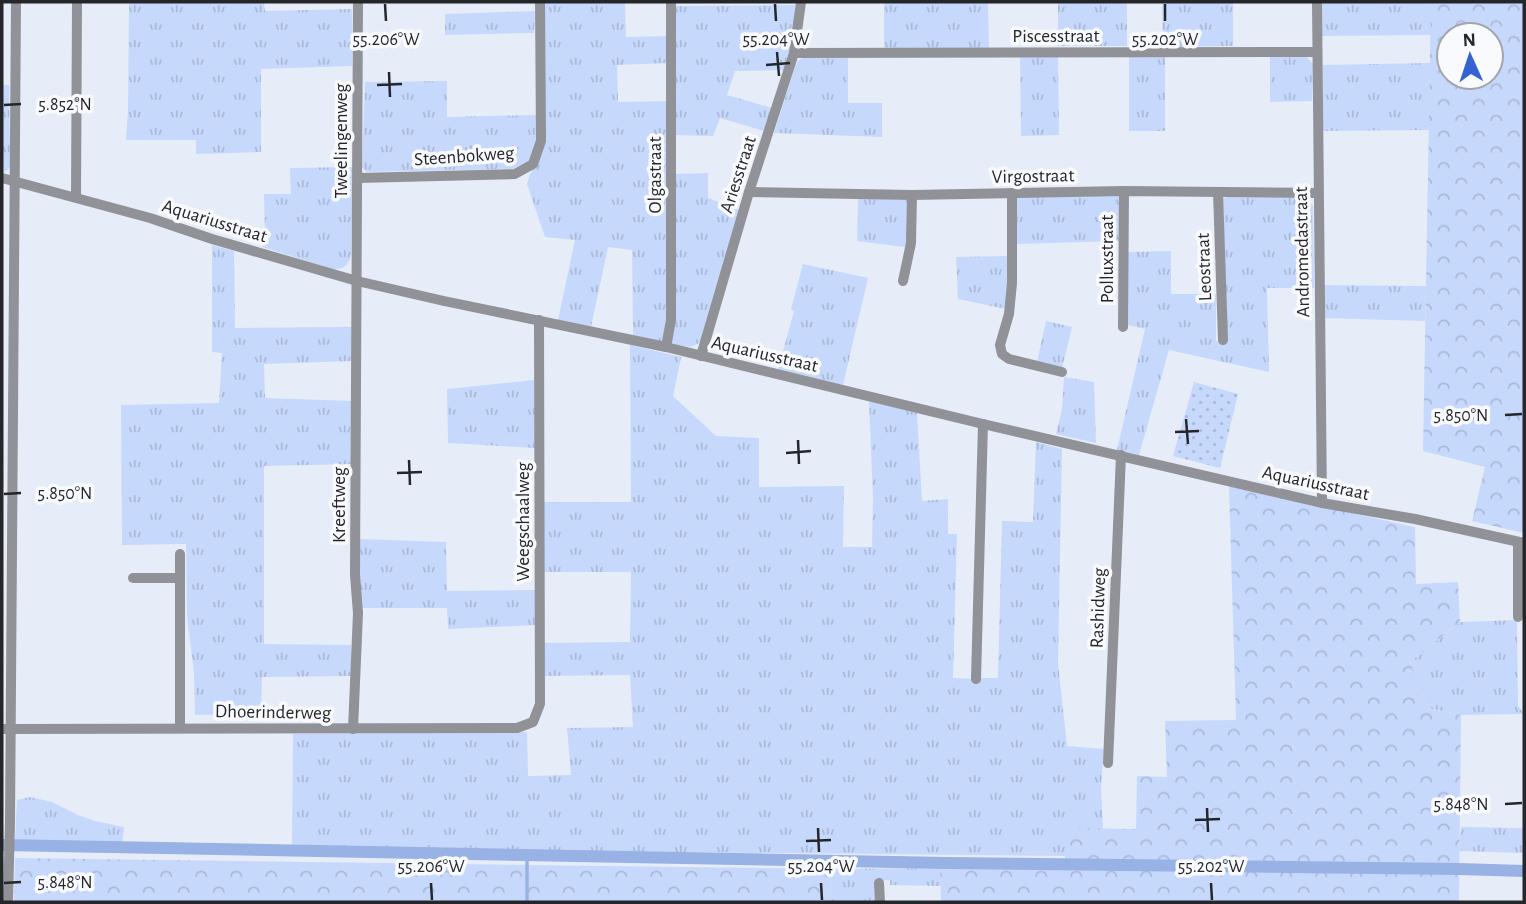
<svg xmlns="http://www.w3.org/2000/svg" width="1526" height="904" font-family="'Alegreya Sans',sans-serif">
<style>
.grass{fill:url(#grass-tufts)}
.forest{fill:url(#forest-crowns);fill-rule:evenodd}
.park{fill:url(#park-dots)}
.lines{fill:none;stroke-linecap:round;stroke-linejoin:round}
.stream{stroke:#98b2e6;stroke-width:3.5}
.canal{stroke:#98b2e6;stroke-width:12}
.street{stroke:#909297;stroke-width:10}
.ticks{fill:none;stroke:#24262a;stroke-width:2.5}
.labels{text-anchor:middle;stroke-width:7;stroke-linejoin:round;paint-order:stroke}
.street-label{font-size:19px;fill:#24262a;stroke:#f8fafe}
.ticks-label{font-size:18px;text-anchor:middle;fill:#24262a;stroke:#f8fafe;stroke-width:7;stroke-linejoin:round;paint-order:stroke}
</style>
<defs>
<pattern id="grass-tufts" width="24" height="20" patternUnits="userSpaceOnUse" patternTransform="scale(1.75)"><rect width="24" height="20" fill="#c6d8fb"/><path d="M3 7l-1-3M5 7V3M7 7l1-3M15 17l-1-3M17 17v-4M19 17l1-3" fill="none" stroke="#aab9d7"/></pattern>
<pattern id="forest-crowns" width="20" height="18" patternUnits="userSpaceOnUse" patternTransform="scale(1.75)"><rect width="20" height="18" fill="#c6d8fb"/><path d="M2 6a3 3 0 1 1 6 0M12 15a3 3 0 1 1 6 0" fill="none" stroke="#aab9d7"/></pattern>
<pattern id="park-dots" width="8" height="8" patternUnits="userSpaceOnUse" patternTransform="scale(1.75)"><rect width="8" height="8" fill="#c6d8fb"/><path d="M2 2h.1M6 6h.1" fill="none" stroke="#aab9d7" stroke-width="1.8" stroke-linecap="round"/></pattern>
</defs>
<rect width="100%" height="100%" fill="#e7edf8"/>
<g class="grass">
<polygon points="129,2 264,2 265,11 352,9 352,66 261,69 261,152 196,154 196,140 126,140 128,110"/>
<polygon points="544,2 625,2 626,37 668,36 669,63 617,65 618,102 668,101 667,319 662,342 633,335 632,250 608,247 591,327 558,320 575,240 545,237 527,184 530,174 538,162"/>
<polygon points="822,2 988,2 989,48 884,48 884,2"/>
<rect x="1058" y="2" width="69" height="44"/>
<polygon points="1162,2 1233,2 1233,46 1163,47"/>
<polygon points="1321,2 1431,2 1431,35 1321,36"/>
<polygon points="795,5 793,37 784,70 735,71 727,95 772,108 764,131 720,118 713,136 674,135 676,6"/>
<polygon points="535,11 534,33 445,35 445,14"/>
<polygon points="1020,56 1058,56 1059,135 1021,136"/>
<rect x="1129" y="56" width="36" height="75"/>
<polygon points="1306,56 1313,64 1312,101 1270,102 1270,57"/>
<polygon points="803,58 848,58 848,103 882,103 882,137 774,133 796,64 799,60"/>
<polygon points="1430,63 1429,130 1323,131 1323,65"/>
<polygon points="447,81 447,117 537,115 537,141 530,160 513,169 367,172 362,167 365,82"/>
<polygon points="2,85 9,85 10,166 8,170 2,172"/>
<path d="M353,167L351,254C349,265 345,269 333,269L262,247L265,235L264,194H291L290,168Z"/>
<path d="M708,173V198L739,210L702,339C694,351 683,346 671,343L674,174Z"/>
<polygon points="1115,194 1120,197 1121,241 1014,244 1016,197"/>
<polygon points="1298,195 1307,199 1313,206 1314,288 1267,288 1269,372 1169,350 1139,455 1117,450 1145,329 1127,325 1126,252 1171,251 1171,294 1216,294 1216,341 1226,342 1223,199 1229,196"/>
<polygon points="858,198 908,200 910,241 905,247 857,241"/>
<polygon points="212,245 234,251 235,328 353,327 352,361 264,364 265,398 352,401 352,464 264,466 264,644 351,645 351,676 262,677 261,714 195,715 194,673 187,616 186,544 122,545 121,405 219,403 222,353 212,352"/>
<polygon points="1009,256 1006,309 958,299 956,257"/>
<polygon points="803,264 868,278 843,385 778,370 794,311 791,309"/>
<polygon points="1322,285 1426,286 1425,321 1323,318"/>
<polygon points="1046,321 1072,327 1062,368 1037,362"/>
<polygon points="630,345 681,357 673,396 716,436 759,438 759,487 844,486 843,547 872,547 873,498 869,401 917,413 922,501 948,499 948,534 957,534 953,678 973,679 973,684 979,684 979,678 998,678 1002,521 1033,522 1036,442 1062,449 1058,663 1067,746 1104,749 1101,786 1103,829 1065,829 1065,856 292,848 293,734 527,732 528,776 571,775 567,728 633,727 630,675 543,676 543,643 630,642 631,572 543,572 543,502 631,502"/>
<polygon points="1064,377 1094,382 1096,443 1056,434 1062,409"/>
<polygon points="534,380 535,448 448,443 447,389"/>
<polygon points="360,539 446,542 447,591 536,590 537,625 448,629 447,608 362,608 358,570"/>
<polygon points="1517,620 1518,706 1524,714 1461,715 1428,708 1410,662 1460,622"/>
<polygon points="30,797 52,802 78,815 95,821 124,827 122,845 15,842 17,800"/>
<polygon points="1461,827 1524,828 1524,853 1459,851"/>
<polygon points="940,868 941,886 890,885 890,880 875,881 876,902 831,902 830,869"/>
</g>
<g class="forest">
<path d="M1431,2H1524V533L1472,521L1485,467L1423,451ZM1449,35H1491V77H1449Z"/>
<polygon points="1229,486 1415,527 1416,584 1458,582 1460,622 1410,662 1428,708 1461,715 1459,902 941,902 940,868 1065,868 1065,828 1136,829 1137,776 1167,777 1165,721 1236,720"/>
<polygon points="15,858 830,869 831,902 14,902"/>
</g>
<polygon class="park" points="1194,382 1238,394 1220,468 1173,456"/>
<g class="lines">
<polyline class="stream" points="527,855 527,902"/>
<polyline class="canal" points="2,845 948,863 1459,869 1524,871"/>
<g class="street">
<polyline points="1317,2 1322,503"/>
<polyline points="794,53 1317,52"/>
<polyline points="2,178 150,218 212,239 357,281 444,301 666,347 983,424 1322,503 1415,519 1524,543"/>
<polyline points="358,178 515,174 533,164 541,141 540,2"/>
<polyline points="749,192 912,195 1124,191 1318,193"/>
<polyline points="1218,192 1223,340"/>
<polyline points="1012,193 1012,283 1009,314 1000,345 1002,354 1009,359 1062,372"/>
<polyline points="76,197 77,2"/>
<polyline points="903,281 911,243 912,195"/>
<polyline points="1123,327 1124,191"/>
<polyline points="666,347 671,320 671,2"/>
<polyline points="701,356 749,192 794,53 801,2"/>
<polyline points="1518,542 1518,617"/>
<polyline points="133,578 180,578"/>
<polyline points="976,679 983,424"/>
<polyline points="180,727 180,554"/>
<polyline points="2,729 517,728 533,722 540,704 539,320"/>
<polyline points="353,729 358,613 355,575 358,2"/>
<polyline points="1108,763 1121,455"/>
<polyline points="879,883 880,902"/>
<polyline points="8,902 10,821 16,2"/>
</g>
</g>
<path class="ticks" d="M385,4L386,21M775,4L776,21M1165,4V21M777,52L779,76M766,65L790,63M389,72L390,97M377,85L402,84M4,105L21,104M1505,415L1522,414M1186,419L1188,444M1175,432L1199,431M798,440L799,464M786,453L811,451M409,460L410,485M397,473L422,472M4,494L21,493M1505,804L1522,803M1207,808L1208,832M1195,820L1220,819M818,828L819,852M806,841L831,840M4,883L21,882M431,883L432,900M821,883L822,900M1211,883L1212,900"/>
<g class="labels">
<g class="street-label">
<text x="1056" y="42">Piscesstraat</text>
<text transform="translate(340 141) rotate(-90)" y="7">Tweelingenweg</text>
<text transform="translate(464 155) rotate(-4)" y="7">Steenbokweg</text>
<text transform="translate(737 174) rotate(-72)" y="7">Ariesstraat</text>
<text transform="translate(654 175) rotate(-90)" y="7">Olgastraat</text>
<text transform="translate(1033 175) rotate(-1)" y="7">Virgostraat</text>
<text transform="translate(215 220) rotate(17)" y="7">Aquariusstraat</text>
<text transform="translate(1301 252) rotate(-91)" y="7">Andromedastraat</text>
<text transform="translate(1106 259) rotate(-90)" y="7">Polluxstraat</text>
<text transform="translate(1203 267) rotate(-92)" y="7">Leostraat</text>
<text transform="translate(765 353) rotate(13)" y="7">Aquariusstraat</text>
<text transform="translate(1316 482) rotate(12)" y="7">Aquariusstraat</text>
<text transform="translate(338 505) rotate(-90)" y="7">Kreeftweg</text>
<text transform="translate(522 522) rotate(-90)" y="7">Weegschaalweg</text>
<text transform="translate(1097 608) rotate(-88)" y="7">Rashidweg</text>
<text transform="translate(273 711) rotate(1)" y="7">Dhoerinderweg</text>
</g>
</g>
<g class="ticks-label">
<text x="386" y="45">55.206°W</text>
<text x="776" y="45">55.204°W</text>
<text x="1165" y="45">55.202°W</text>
<text x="65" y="110">5.852°N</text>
<text x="1461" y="421">5.850°N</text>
<text x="65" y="499">5.850°N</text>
<text x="1461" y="810">5.848°N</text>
<text x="431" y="872">55.206°W</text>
<text x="821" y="872">55.204°W</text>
<text x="1211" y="872">55.202°W</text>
<text x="65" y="888">5.848°N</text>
</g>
<rect width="1526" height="904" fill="none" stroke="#24262a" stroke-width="7"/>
<g transform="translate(1470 56) rotate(357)"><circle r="33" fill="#f8fafe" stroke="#a3a5a9" stroke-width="2"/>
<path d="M0-5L12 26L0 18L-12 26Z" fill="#3562d2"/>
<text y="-10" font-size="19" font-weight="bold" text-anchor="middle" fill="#24262a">N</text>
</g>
</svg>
